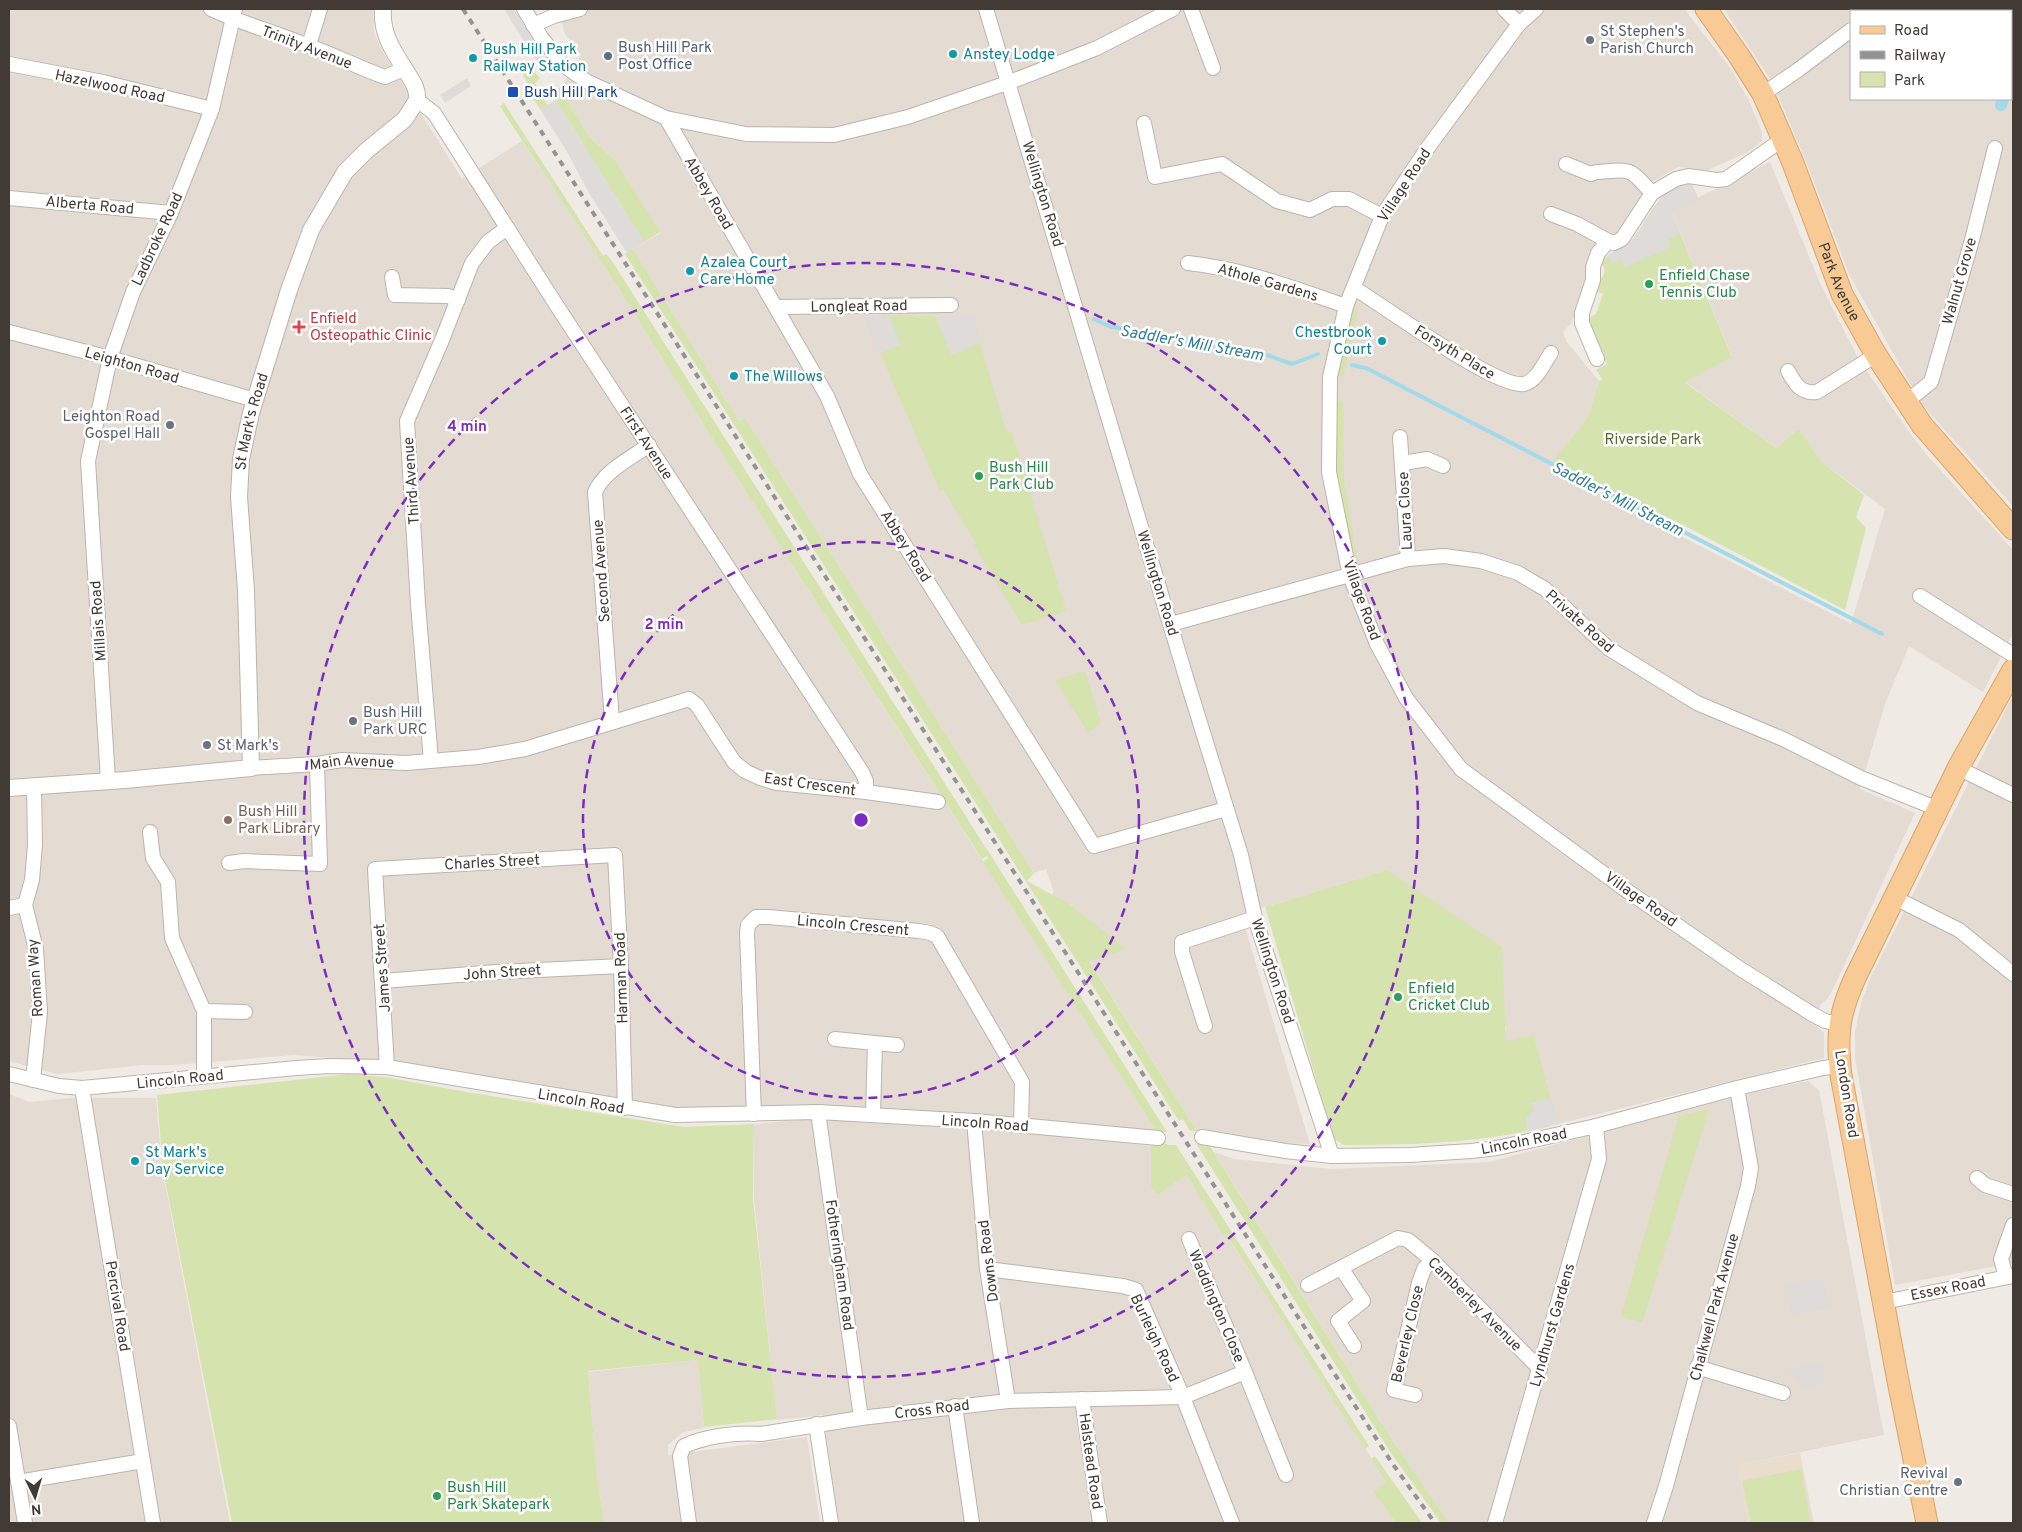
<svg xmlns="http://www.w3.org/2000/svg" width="2022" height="1532" font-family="Overpass,sans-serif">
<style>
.residential{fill:#e4dbd2;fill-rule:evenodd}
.education{fill:#e9ddce}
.green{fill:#d5e3ae}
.parking{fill:#dedbd9}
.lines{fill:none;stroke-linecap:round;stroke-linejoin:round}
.stream{stroke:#a3daea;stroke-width:4}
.canal{stroke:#a3daea;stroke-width:12}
.minor-casing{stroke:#beb3aa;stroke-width:16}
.tertiary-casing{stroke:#beb3aa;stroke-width:18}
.primary-casing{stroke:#dba367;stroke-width:23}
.minor{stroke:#fff;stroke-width:14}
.tertiary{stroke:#fff;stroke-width:16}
.primary{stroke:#f7ca96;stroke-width:21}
.rail{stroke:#939393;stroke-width:4;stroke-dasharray:6 6;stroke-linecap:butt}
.ring{fill:none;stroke:#7b2cbf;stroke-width:2.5;stroke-dasharray:9 6}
.worship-dot{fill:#6b7280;stroke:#fff;stroke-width:2}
.culture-dot{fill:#0f9aa8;stroke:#fff;stroke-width:2}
.service-dot{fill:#5c6f8a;stroke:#fff;stroke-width:2}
.transit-dot{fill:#1a4fb4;stroke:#fff;stroke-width:2}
.leisure-dot{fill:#2e9e5b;stroke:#fff;stroke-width:2}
.health-dot{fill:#e0444e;stroke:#fff;stroke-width:2}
.education-dot{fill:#8d6e63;stroke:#fff;stroke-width:2}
.labels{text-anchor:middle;stroke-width:5;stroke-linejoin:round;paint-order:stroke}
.worship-label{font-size:15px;fill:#5b616d;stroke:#fff;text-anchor:start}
.street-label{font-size:15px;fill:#423a34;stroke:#fff}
.service-label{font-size:15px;fill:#4e5e75;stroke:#fff;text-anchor:start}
.culture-label{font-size:15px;fill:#0d838f;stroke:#fff;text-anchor:start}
.transit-label{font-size:15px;fill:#164399;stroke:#fff;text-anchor:start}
.leisure-label{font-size:15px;fill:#27864d;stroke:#fff;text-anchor:start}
.health-label{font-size:15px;fill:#be3a42;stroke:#fff;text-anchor:start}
.park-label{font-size:15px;fill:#516f2c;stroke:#fff}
.education-label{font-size:15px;fill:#785e54;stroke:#fff;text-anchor:start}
.water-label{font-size:16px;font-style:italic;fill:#317f97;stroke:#fff}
.centre{fill:#7b2cbf;stroke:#fff;stroke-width:2.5}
.ring-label{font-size:15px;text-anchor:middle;font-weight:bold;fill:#7b2cbf;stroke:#fff;stroke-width:5;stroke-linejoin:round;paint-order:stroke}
</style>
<rect width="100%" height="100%" fill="#f0eae4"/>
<g class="residential">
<polygon points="9,9 373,9 374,33 384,54 462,179 522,141 608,272 775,538 1157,1132 674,1110 383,1062 294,1055 174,1065 143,1065 57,1074 9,1061"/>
<polygon points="558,9 1684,9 1731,69 1749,101 1762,132 1762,141 1750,151 1708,170 1678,167 1652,182 1641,199 1619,236 1591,276 1571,324 1563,331 1566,341 1599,381 1588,417 1549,468 1851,624 1885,509 1822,462 1799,429 1776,448 1684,381 1732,356 1671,211 1770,162 1820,283 1859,360 1909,432 1925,453 2013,550 2013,633 1983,692 1909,646 1885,704 1860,789 1915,813 1835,985 1828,998 1820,1005 1817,1027 1824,1033 1824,1058 1558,1124 1534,1035 1506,1042 1506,1027 1387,870 1241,914 1310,1144 1276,1143 1219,1132 1197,1131 1089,960 1125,949 1071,905 1052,895 1054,892 1046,869 1034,873 745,418 739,421 633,249 660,233 615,160 589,137 560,88 581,55 565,34"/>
<path d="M1724,9H2013V506L1921,403L1849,274L1810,171L1777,93L1767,74ZM1851,11H2011V99H1851Z"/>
<polygon points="2013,695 2013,1263 1895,1285 1855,1057 1855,1032 1862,1000 1871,977"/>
<polygon points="1808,1081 1819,1090 1884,1435 1738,1465 1748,1523 1449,1523 1385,1429 1214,1152 1234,1159 1331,1169 1489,1162 1743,1095"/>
<polygon points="9,1094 29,1102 72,1098 156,1098 162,1168 230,1523 9,1523"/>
<polygon points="812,1119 1020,1132 1151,1146 1151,1187 1157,1195 1187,1175 1223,1234 1225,1233 1388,1484 1373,1492 1396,1523 839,1523 823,1415 777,1420 754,1199 754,1124"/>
<polygon points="698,1360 704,1428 683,1432 668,1445 668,1455 807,1437 820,1523 604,1523 597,1476 588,1372"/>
</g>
<polygon class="education" points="1800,1453 1814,1523 1748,1523 1737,1465"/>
<g class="green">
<polygon points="527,65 540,78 535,83 547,105 540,109 525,86 528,84 520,70"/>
<polygon points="560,88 589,137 615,160 660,232 644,242 556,100 555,90"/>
<polygon points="504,103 603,256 606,254 612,261 1167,1132 1157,1132 983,862 988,858 987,856 982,859 775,538 608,272 510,122 500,106"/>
<path d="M1691,183L1698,198L1671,212L1732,357L1684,382L1776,448L1799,429L1822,462L1864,495L1856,517L1866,528L1845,610L1687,527L1553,462L1588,417L1599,381L1603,380L1596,370L1607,364L1588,318L1596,314L1603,294L1596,291L1598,280L1603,277L1605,270L1602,263C1609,250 1623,250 1632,240C1649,219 1660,184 1691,183Z"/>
<polygon points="633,249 739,421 745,418 1034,873 1027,881 1071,905 1126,949 1089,961 1197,1131 1190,1131 1183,1119 1179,1121 625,254"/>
<polygon points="1352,307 1358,309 1343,377 1336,376"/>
<polygon points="864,316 972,316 1006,431 1012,432 1066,611 1022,625 974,545 976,543 943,489 940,491"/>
<polygon points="1335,401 1343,401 1344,479 1357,559 1350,561 1336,479"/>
<polygon points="1085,671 1101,724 1088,732 1055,680"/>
<path d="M1387,870L1502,947L1506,1041L1534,1035L1558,1124C1487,1143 1416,1145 1344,1145L1334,1139L1265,907Z"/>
<polygon points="349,1074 385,1077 466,1092 684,1127 754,1124 753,1199 777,1419 704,1427 698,1360 588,1371 597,1476 604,1523 232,1523 163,1169 157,1095"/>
<polygon points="1709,1109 1642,1323 1621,1316 1679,1116"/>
<polygon points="1162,1141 1168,1145 1176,1145 1369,1446 1365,1449 1226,1234 1223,1235 1187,1175 1157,1195 1151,1187 1151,1146"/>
<polygon points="1197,1141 1208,1143 1385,1429 1449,1523 1441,1523 1391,1453 1197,1145"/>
<polygon points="1375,1456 1422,1523 1396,1523 1373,1492 1387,1483 1371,1459"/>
<polygon points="1801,1469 1811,1523 1751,1523 1742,1481"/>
</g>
<g class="parking">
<polygon points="504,9 514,9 551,69 544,73"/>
<polygon points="467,78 471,86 445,103 440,95"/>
<polygon points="556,100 644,242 627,253 589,193 566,150 540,109"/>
<polygon points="1691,183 1698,198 1671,212 1680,234 1668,239 1671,247 1625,267 1622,260 1612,264 1608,255 1632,240 1664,194 1681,184"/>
<polygon points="864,316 889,316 901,344 880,354"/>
<polygon points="935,316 972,316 980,343 951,355"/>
<polygon points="1551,1098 1558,1124 1527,1132 1526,1118 1534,1110 1530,1103"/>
<polygon points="1823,1279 1829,1307 1792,1315 1786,1284"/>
<polygon points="1822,1363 1826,1382 1804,1387 1787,1370"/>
</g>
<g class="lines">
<g class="stream">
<polyline points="1094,319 1111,327 1138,330 1150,336 1177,337 1224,351 1240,349 1258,352 1292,364 1318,354"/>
<polyline points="1352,365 1366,368 1882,634"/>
</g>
<g class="canal">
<polyline points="2011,74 2013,65"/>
<polyline points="2001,105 2003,99"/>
</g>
<g class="minor-casing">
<g id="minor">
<path d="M211,9C243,24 277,33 309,46C335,55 359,68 385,77L404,69"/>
<polyline points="524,9 541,37 562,64 586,81 666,118 746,134 834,135 908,117 1010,82 1097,48 1173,9"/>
<polyline points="986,9 1188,684 1241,855 1255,918 1332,1156"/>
<polyline points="1191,9 1213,68"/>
<polyline points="1504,9 1519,24"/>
<polyline points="1536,9 1519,24 1429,146 1382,216 1346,306 1330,377 1329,472 1350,576 1377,644 1406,698 1461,769 1626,890 1739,968 1812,1014 1825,1021 1840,1024"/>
<polyline points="1873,11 1876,9"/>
<polyline points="533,25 554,16 580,9"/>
<polyline points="309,45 320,9"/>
<polyline points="9,64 103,82 212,109"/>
<polyline points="1763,94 1798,70 1851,30"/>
<path id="s1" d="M417,100L434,113L557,306L862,772L866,781V792"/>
<polyline points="666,118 827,396 860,474 1094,846 1226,809"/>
<polyline points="1144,123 1155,177 1222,164 1277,201 1310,210 1332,199 1349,199 1382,216"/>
<path d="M1566,164L1591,174C1597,171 1603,172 1610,171C1635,168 1635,176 1652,193"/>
<polyline points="9,198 171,213"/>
<polyline points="1551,214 1577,224 1608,241 1614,243 1622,239 1652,193 1676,179 1688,176 1717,180 1726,179 1783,139"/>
<path d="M1188,263C1244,269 1293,288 1346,306"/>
<polyline points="392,277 395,295 448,296 458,300"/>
<path d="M1354,288C1384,306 1497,389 1524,384C1537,381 1544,363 1551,353"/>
<polyline points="776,307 951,305"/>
<polyline points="9,332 110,358 255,400"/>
<polyline points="1597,359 1582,323 1582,313 1593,280 1593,267 1598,253 1608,241"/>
<path d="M1788,371C1795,384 1801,394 1817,392L1876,355"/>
<polyline points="1906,402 1931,382 1972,240 1995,148"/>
<polyline points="1400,437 1408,559"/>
<polyline points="1403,463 1427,459 1443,466"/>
<polyline points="1920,596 2013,655"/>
<polyline points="1171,624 1408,559 1444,556 1481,561 1518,573 1545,589 1608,648 1697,703 1783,739 1861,778 1938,809"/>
<path d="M612,721L595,492C604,471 631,458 649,445"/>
<polyline points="431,761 418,604 407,421 442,340 472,263 488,242 507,228"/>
<path id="s2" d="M251,768L317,764L342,760L406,763L478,757L525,749L689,699L697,705L734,762L745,771L760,778L777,783L866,792L938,802"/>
<polyline points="1958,768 2013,795"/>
<polyline points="108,780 88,461 110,358 133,292 171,213 212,109 235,9"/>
<polyline points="150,832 153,858 168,882 172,938 204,1011 204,1076"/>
<polyline points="229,863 244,861 320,864 317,764"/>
<polyline points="1895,898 1959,930 2013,974"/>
<polyline points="9,908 25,905"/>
<polyline points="383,981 496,972 621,966"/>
<polyline points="204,1011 245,1012"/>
<polyline points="1205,1026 1182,952 1182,942 1255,918"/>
<polyline points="835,1039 875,1043 873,1115"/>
<polyline points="875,1043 897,1045"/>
<polyline points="387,1067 375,869 615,855 621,966 625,1108"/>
<polyline points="9,1074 59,1086 82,1088 296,1068 330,1066 387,1067 675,1115 818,1112 974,1121 1158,1138"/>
<polyline points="33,1080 40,1012 36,949 25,905 32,880 35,845 34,787"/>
<polyline points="82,1088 153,1523"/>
<polyline points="818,1112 861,1418"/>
<polyline points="754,1114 747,933 748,925 756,917 769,917 919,931 930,933 937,936 1022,1082 1021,1125"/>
<polyline points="974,1121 987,1269 1008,1401"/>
<polyline points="1202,1137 1285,1151 1332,1156 1410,1155 1471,1151 1497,1148 1596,1126 1737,1088 1823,1068 1840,1066"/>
<polyline points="1977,1178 1985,1185 2013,1194"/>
<polyline points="1189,1239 1245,1372 1286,1475"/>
<polyline points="1341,1268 1363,1301 1338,1321 1354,1346"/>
<polyline points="987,1269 1123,1286 1136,1290 1183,1397 1232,1523"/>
<polyline points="2006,1277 2001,1259 2013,1225"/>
<polyline points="1308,1285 1398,1238 1408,1240 1432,1260 1540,1369"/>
<polyline points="1884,1300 1894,1300 2013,1276"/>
<polyline points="1697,1367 1783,1393"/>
<polyline points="1415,1395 1394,1390 1419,1283 1424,1269 1432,1260"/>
<polyline points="1082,1399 1100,1523"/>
<polyline points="955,1406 972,1523"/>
<polyline points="816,1424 831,1523"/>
<polyline points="9,1426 25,1523"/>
<polyline points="18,1482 143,1461"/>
<path d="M689,1523L680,1456L684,1446C706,1436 737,1432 761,1434L861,1418L1008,1401L1183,1397L1245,1372"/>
<polyline points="1495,1523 1599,1159 1596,1126"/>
<polyline points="1654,1523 1666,1486 1748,1186 1751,1168 1737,1088"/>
</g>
</g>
<g class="tertiary-casing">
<g id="tertiary">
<path id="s3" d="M9,788L125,780L251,768L246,590L239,497L241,459L251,413L289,290L311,230L345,172L366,151L405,119L417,100C418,88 412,81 406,71C393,51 381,33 383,9"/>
</g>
</g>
<g class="primary-casing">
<g id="primary">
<path id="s4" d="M1706,9L1739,56L1763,94L1793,163L1842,294L1876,355L1922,425L2013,529"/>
<path d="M1927,1523L1898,1381L1841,1075C1836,1035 1839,1012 1856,976L1958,768L2013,670"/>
</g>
</g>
<use href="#minor" class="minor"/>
<use href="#tertiary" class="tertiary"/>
<use href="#primary" class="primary"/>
<polyline class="rail" points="463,9 1305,1328 1392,1463 1435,1523"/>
</g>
<g class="ring">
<circle cx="861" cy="820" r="278"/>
<circle cx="861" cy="820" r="557"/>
</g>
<g class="worship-dot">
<circle cx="1590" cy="40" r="5"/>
<circle cx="170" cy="425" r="5"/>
<circle cx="353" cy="721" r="5"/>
<circle cx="207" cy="745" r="5"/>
<circle cx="1958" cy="1482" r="5"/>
</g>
<g class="culture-dot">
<circle cx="953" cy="54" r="5"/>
<circle cx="473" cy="58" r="5"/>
<circle cx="690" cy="271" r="5"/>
<circle cx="1382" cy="341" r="5"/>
<circle cx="734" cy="376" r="5"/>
<circle cx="135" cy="1161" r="5"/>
</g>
<circle class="service-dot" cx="608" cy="56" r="5"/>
<rect class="transit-dot" x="507" y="86" width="12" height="12" rx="2.5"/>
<g class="leisure-dot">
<circle cx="1649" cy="284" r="5"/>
<circle cx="979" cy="476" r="5"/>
<circle cx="1398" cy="997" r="5"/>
<circle cx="437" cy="1496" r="5"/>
</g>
<path class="health-dot" d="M296.5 319.5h5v5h5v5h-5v5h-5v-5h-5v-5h5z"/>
<circle class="education-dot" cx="228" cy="820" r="5"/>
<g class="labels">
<g class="worship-label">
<text x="1600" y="36">St Stephen's<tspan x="1600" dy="17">Parish Church</tspan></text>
<text x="160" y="421" text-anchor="end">Leighton Road<tspan x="160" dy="17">Gospel Hall</tspan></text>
<text x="363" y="717">Bush Hill<tspan x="363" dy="17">Park URC</tspan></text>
<text x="217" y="750">St Mark's</text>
<text x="1948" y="1478" text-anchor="end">Revival<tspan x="1948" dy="17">Christian Centre</tspan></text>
</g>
<g class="street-label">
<text transform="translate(307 47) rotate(21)" y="5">Trinity Avenue</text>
<text transform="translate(110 86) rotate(12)" y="5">Hazelwood Road</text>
<text transform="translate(1404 185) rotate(-57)" y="5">Village Road</text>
<text transform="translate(709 193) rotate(60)" y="5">Abbey Road</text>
<text transform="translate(1043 194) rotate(73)" y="5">Wellington Road</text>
<text transform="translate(90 205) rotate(5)" y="5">Alberta Road</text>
<text transform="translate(157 239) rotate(-65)" y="5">Ladbroke Road</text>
<text dy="5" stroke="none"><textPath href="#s4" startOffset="305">Park Avenue</textPath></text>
<text transform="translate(1959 281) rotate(-74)" y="5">Walnut Grove</text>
<text transform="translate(1268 282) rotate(16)" y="5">Athole Gardens</text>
<text transform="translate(859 306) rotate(-1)" y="5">Longleat Road</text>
<text transform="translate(1455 352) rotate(31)" y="5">Forsyth Place</text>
<text transform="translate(132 365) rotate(16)" y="5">Leighton Road</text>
<text dy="5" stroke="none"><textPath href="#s3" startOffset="591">St Mark's Road</textPath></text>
<text dy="5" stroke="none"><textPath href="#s1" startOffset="414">First Avenue</textPath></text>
<text transform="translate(411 481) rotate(-94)" y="5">Third Avenue</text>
<text transform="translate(1405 511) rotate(-93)" y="5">Laura Close</text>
<text transform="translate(906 546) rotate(58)" y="5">Abbey Road</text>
<text transform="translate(601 571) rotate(-94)" y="5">Second Avenue</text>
<text transform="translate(1158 583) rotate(73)" y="5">Wellington Road</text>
<text transform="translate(1362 600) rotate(70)" y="5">Village Road</text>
<text transform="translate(98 621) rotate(-94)" y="5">Millais Road</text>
<text transform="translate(1580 621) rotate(42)" y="5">Private Road</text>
<text dy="5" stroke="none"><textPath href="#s2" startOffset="101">Main Avenue</textPath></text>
<text transform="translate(810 784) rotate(8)" y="5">East Crescent</text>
<text transform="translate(492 862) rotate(-3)" y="5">Charles Street</text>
<text transform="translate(1641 899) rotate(35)" y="5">Village Road</text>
<text transform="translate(853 925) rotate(5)" y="5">Lincoln Crescent</text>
<text transform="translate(382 968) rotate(-94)" y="5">James Street</text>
<text transform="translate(1273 971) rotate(72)" y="5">Wellington Road</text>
<text transform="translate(502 972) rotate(-4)" y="5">John Street</text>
<text transform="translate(35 978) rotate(-94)" y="5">Roman Way</text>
<text transform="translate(621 978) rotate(-92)" y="5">Harman Road</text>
<text transform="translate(180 1079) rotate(-6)" y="5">Lincoln Road</text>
<text transform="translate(1847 1094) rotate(81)" y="5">London Road</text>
<text transform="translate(581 1101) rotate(10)" y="5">Lincoln Road</text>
<text transform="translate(985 1123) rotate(4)" y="5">Lincoln Road</text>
<text transform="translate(1524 1141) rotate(-11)" y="5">Lincoln Road</text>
<text transform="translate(988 1261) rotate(-97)" y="5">Downs Road</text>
<text transform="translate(840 1265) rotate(82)" y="5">Fotheringham Road</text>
<text transform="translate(1948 1288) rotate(-11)" y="5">Essex Road</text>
<text transform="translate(1475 1304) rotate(45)" y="5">Camberley Avenue</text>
<text transform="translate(118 1306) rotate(81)" y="5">Percival Road</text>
<text transform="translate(1217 1306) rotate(67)" y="5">Waddington Close</text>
<text transform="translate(1714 1307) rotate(-75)" y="5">Chalkwell Park Avenue</text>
<text transform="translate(1552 1325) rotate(-74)" y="5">Lyndhurst Gardens</text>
<text transform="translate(1407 1334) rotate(-77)" y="5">Beverley Close</text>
<text transform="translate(1155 1338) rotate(65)" y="5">Burleigh Road</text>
<text transform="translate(932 1409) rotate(-7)" y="5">Cross Road</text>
<text transform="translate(1091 1461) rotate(82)" y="5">Halstead Road</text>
</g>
<g class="service-label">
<text x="618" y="52">Bush Hill Park<tspan x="618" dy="17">Post Office</tspan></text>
</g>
<g class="culture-label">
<text x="483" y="54">Bush Hill Park<tspan x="483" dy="17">Railway Station</tspan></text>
<text x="963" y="59">Anstey Lodge</text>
<text x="700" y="267">Azalea Court<tspan x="700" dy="17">Care Home</tspan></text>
<text x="1372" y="337" text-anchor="end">Chestbrook<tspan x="1372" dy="17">Court</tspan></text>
<text x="744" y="381">The Willows</text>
<text x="145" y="1157">St Mark's<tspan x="145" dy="17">Day Service</tspan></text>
</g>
<g class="transit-label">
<text x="524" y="97">Bush Hill Park</text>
</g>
<g class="leisure-label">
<text x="1659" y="280">Enfield Chase<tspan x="1659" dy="17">Tennis Club</tspan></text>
<text x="989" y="472">Bush Hill<tspan x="989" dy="17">Park Club</tspan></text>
<text x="1408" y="993">Enfield<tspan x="1408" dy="17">Cricket Club</tspan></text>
<text x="447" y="1492">Bush Hill<tspan x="447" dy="17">Park Skatepark</tspan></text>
</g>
<g class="health-label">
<text x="310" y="323">Enfield<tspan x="310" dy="17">Osteopathic Clinic</tspan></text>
</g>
<g class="park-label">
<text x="1653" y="444">Riverside Park</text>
</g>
<g class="education-label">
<text x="238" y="816">Bush Hill<tspan x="238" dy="17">Park Library</tspan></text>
</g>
<g class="water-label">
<text transform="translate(1192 342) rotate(10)" y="6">Saddler's Mill Stream</text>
<text transform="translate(1618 498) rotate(27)" y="6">Saddler's Mill Stream</text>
</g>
</g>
<circle cx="861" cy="820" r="8" class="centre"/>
<g class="ring-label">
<text x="467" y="431">4 min</text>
<text x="664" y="629">2 min</text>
</g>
<rect width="2022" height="1532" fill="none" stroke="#423a34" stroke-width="20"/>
<rect x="1850" y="10" width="162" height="90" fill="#ffffff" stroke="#b3b0ae"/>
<rect x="1860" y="26" width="25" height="8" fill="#f7ca96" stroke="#b3b0ae"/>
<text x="1894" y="35" font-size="15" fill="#423a34">Road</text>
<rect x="1860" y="51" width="25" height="8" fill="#939393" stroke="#b3b0ae"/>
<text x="1894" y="60" font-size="15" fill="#423a34">Railway</text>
<rect x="1860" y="72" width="25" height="15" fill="#d5e3ae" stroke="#b3b0ae"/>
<text x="1894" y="85" font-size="15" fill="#423a34">Park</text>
<g transform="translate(35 1497) rotate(175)" stroke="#ffffff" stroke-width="4" paint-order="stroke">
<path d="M0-4L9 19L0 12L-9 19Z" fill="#423a34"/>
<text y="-8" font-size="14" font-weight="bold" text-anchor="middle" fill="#423a34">N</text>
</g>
</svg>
